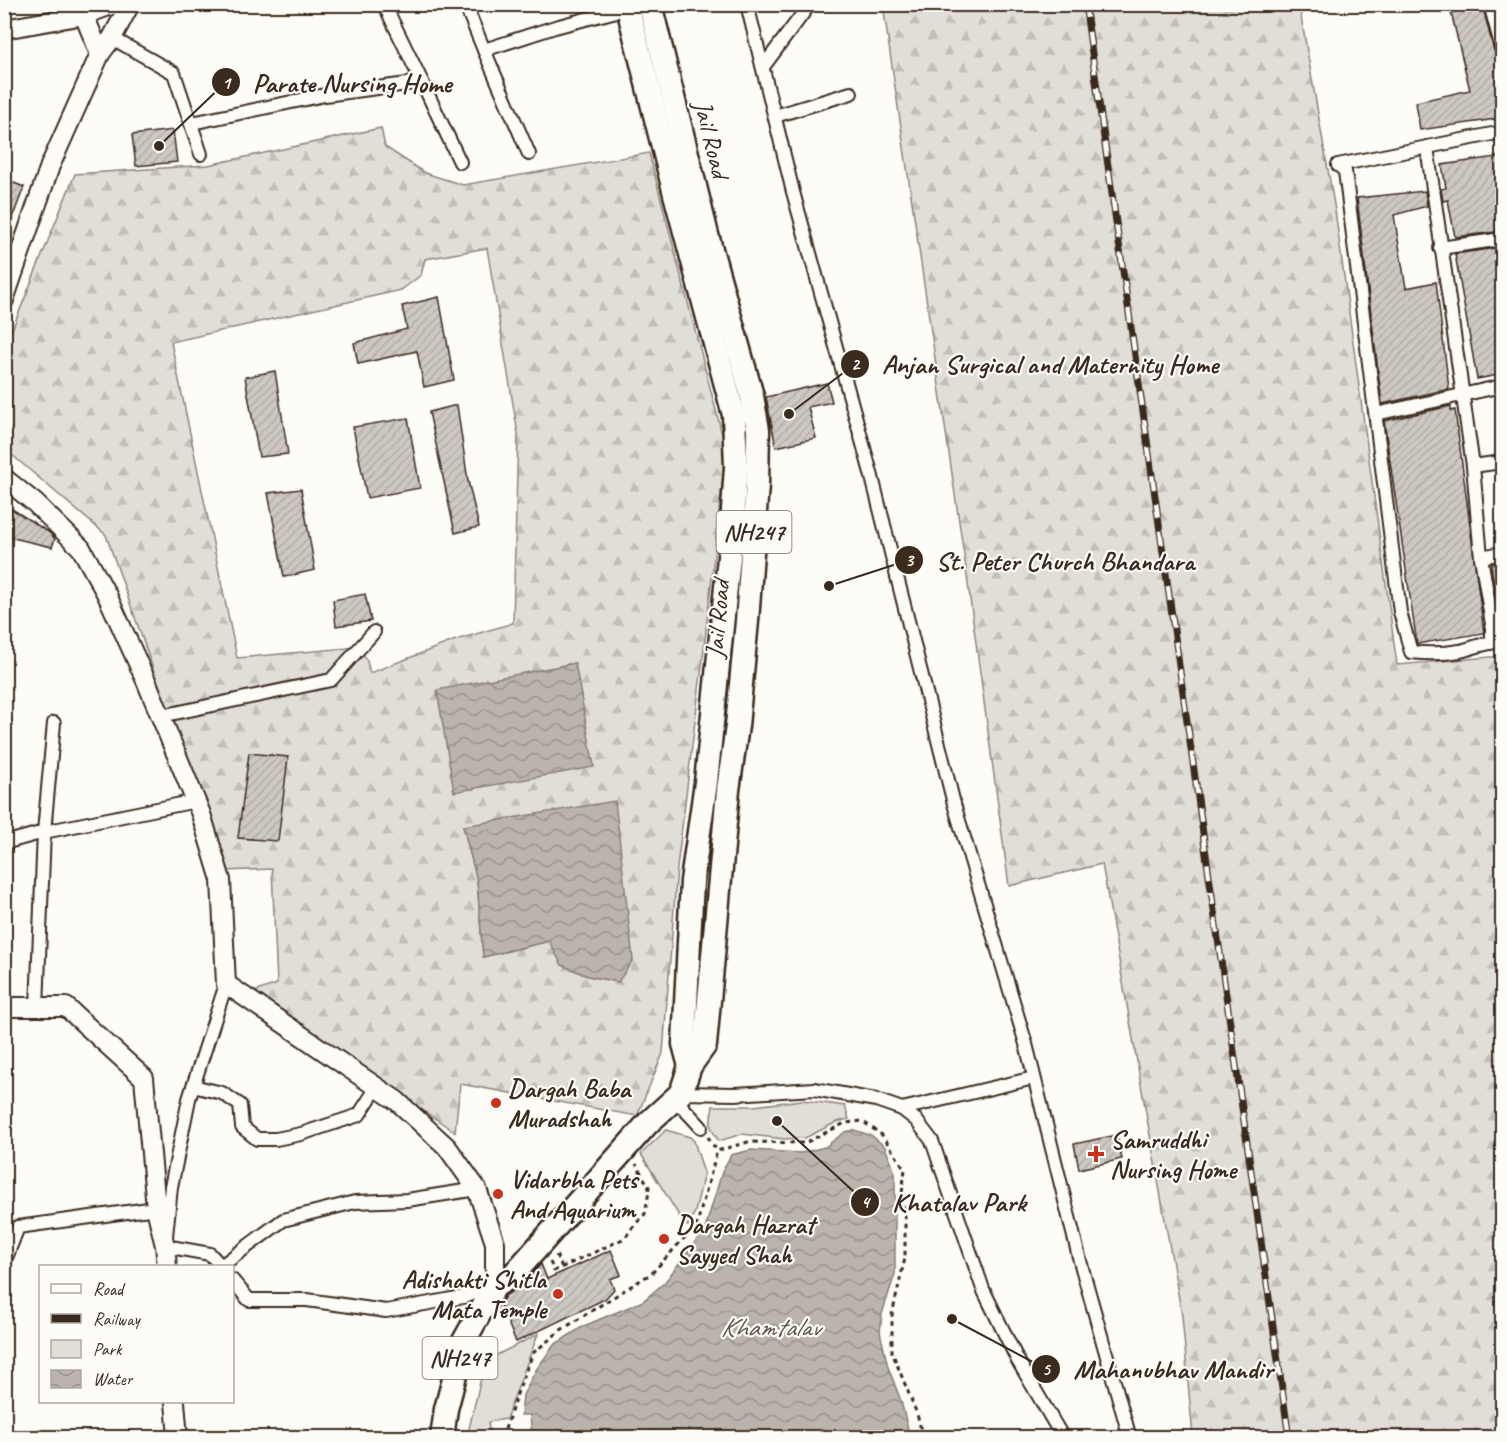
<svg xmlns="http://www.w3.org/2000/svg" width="1507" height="1442" font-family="Caveat,sans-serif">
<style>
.forest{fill:url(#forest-firs);stroke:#8e847a;stroke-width:1.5;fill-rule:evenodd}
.park{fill:#e1ded7;stroke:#8e847a;stroke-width:1.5}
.water{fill:url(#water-waves);stroke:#887d74;stroke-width:1.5}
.building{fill:url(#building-hatch);stroke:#3b2a1e;stroke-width:1.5}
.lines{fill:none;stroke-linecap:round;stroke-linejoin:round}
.street-casing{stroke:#3b2a1e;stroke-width:16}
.secondary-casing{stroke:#3b2a1e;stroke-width:22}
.highway-casing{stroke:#3b2a1e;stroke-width:27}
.path{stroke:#3b2a1e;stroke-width:3;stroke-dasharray:4.5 4.5;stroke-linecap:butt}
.street{stroke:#fdfcf7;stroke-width:12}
.secondary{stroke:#fdfcf7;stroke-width:18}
.highway{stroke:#fdfcf7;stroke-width:22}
.rail-casing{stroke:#3b2a1e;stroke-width:7}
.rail{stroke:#fdfcf7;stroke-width:4.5;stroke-dasharray:14;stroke-linecap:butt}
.poi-dot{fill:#c8321e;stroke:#fdfcf7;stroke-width:2}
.labels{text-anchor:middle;stroke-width:4.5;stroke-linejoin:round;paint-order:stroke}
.shield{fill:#fdfcf7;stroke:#75695f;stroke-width:1.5}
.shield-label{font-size:24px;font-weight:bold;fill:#3b2a1e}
.street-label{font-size:26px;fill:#3b2a1e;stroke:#fdfcf7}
.poi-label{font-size:26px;font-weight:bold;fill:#3b2a1e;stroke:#fdfcf7;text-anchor:start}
.water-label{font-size:27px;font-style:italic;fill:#615349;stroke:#fdfcf7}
.leader{fill:none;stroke:#3b2a1e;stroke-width:2}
.callout-dot{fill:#3b2a1e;stroke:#fdfcf7;stroke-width:2}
.mark-label{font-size:18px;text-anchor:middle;font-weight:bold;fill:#fff}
.callout-label{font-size:27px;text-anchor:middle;font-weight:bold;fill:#3b2a1e;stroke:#fdfcf7;stroke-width:4.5;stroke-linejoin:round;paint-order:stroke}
</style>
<defs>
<pattern id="forest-firs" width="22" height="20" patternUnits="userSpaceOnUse" patternTransform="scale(1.5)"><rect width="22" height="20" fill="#e1ded7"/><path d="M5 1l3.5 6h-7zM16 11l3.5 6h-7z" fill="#c2bfb8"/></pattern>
<pattern id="water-waves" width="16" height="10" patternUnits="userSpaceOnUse" patternTransform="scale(1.5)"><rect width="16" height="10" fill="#bbb4ad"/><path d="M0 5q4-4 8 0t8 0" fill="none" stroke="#99938c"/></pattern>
<pattern id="building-hatch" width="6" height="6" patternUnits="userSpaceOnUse" patternTransform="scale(1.5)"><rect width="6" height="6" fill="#cdc8c2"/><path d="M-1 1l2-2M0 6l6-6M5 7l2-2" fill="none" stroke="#b1aca6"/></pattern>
</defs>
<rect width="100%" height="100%" fill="#fdfcf7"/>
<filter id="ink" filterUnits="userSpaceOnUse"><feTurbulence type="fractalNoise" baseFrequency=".0167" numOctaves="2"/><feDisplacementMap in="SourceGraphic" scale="12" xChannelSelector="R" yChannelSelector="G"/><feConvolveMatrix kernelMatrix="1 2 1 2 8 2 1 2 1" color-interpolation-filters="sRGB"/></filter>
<g filter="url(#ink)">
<g class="forest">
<polygon points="883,5 1299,5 1335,210 1397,665 1502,656 1502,1437 1193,1437 1182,1316 1102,864 1009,886 966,569"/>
<path d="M381,128L385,147L425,173L463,185L649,153L726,449L703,657L677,868L663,1053L637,1116L460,1084L455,1132L251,993L277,984L272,869L224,871L106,535L5,449V347L75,174L208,165ZM487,248L518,434L513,623L456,640L370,673L367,661L359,647L237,658L171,342L401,290L421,275L425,259ZM463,826L618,982L588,976L562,965L550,941L483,957L477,880Z"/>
</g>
<g class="park">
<path d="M802,1100L845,1106L849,1119L837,1122L805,1138L784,1139L742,1134L719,1141C708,1127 710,1122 713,1106H754Z"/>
<polygon points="666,1130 690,1137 694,1141 704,1173 695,1212 688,1226 683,1222 641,1154"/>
<polygon points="538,1334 506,1419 488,1422 490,1437 467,1437 485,1361"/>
</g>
<g class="water">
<polygon points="575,663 594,767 454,792 437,690"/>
<polygon points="615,801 633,960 618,982 588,976 562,965 549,941 483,957 477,880 463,826"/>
<polygon points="854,1130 872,1136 885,1147 895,1173 895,1274 882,1314 880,1332 888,1367 901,1401 910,1437 532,1437 530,1415 521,1415 523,1395 536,1370 554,1345 584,1326 643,1301 665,1282 705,1229 722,1172 731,1155 751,1150 801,1153 825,1147 845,1132"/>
</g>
<g class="building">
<polygon points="1449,4 1482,4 1494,51 1501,57 1503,63 1503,118 1420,130 1416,102 1470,90"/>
<polygon points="173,130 177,162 136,166 132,135"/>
<polygon points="1503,156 1503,231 1455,237 1448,200 1443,201 1441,189 1446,188 1442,165"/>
<polygon points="4,179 24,187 6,235 4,235"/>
<polygon points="1425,191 1427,206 1394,215 1406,288 1436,282 1449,389 1382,404 1357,198"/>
<polygon points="1503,247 1503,374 1477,379 1455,254"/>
<polygon points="439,297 454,380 424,387 417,351 358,364 354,343 407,329 402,306"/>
<polygon points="275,371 288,454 259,457 245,377"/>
<polygon points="827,383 832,402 808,407 816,438 776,447 766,397"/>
<polygon points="457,405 468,481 479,527 455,533 429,412"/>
<polygon points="1451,406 1451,411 1455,410 1484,633 1417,644 1384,421"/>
<polygon points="408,418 420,488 367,498 353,427"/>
<polygon points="301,489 315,570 284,577 268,493"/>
<polygon points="4,504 50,533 55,539 52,547 4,536"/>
<polygon points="1503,562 1503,629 1500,630 1491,564"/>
<polygon points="365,594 371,621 336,626 333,600"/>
<polygon points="249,753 288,757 278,841 238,838"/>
<polygon points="1117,1135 1122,1159 1079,1169 1074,1144"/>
<polygon points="611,1250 621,1275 610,1279 614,1289 605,1299 516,1342 500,1304 505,1296 523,1284 541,1264 547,1279"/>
</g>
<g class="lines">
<g class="street-casing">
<g id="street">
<polyline points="384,4 422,82"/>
<polyline points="465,4 484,50"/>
<polyline points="747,4 793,192 871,473 954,804 1026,1044 1080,1261 1130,1438"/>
<polyline points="1490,4 1502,49"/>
<polyline points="112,38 174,73 201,154"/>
<polyline points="763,67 810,4"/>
<polyline points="775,116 851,93"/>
<polyline points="192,123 325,95 422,82 460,162"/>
<polyline points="1427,147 1473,466 1502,462"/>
<polyline points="529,154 484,50 555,27 628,8"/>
<path d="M1338,165L1345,171L1400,612L1411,652C1428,654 1443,654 1460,651C1474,648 1487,641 1502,642"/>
<polyline points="1338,165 1502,132"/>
<polyline points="1440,248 1502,239"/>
<polyline points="1376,414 1502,386"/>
<polyline points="1473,466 1481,557 1492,624 1492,641"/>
<polyline points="1481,557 1502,553"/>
<polyline points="161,716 331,680 374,632"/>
<polyline points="4,843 44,832 196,801"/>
<polyline points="226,984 189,1099 171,1187 165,1246 210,1254 221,1266 283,1220 355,1202 407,1200 477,1189"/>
<polyline points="37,1007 44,832 54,723"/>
<polyline points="193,1086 222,1093 240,1105 242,1127 257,1139 276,1139 301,1134 359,1115 377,1087"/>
<polyline points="681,1093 735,1094 814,1089 876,1100 902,1109 916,1120 932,1141 983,1289 1017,1359 1063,1438"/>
<polyline points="675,1099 701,1127"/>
<polyline points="902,1109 1034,1078"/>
<polyline points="4,1263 18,1227 156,1208"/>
<polyline points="232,1280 249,1300 307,1300 386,1311 463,1297 494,1286"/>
</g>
</g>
<g class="secondary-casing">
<g id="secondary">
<polyline points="84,15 100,54"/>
<polyline points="4,29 84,15 114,4"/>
<polyline points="4,300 50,166 100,54 112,38 130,4"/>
<polyline points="4,478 35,503 81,548 107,595 147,683 201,814 221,880 226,984 397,1101 447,1147 477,1189 495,1243 495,1286"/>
<polyline points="4,1007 66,1007 144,1078 156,1208 165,1246 167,1266"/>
<polyline points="175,1402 178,1438"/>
</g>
</g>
<g class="highway-casing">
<g id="highway">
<polyline points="627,4 676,198 734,415 736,467 731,538 706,782 692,881 684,1044 690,1066"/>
<polyline points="442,1438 446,1409 464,1341 495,1286 513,1275 648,1123 681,1093 690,1066 705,1045 728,790 737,726 747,621 757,485 758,430 752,396 707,235 650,4"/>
</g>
</g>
<g class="path">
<polyline points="708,1137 717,1151"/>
<polyline points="556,1255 562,1267"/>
<polyline points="550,1262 554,1271 625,1238 632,1228 645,1214 648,1197 649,1187 636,1164"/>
<polyline points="502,1438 517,1394 533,1353 561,1330 652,1273 697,1224 717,1151 748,1142 805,1143 845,1123 862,1121 882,1135 905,1169 902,1194 905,1217 905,1258 892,1315 892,1352 917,1414 923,1438"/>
</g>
<use href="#street" class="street"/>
<use href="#secondary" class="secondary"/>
<use href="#highway" class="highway"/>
<g class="rail-casing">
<polyline id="rail" points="1085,4 1289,1438"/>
</g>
<use href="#rail" class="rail"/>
</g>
</g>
<g class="poi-dot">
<circle cx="496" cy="1103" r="6"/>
<path d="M1093 1145h6v6h6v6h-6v6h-6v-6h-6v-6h6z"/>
<circle cx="498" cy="1194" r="6"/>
<circle cx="664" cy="1239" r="6"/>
<circle cx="558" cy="1294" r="6"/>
</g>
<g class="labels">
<g class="shield">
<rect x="716.5" y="511" width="75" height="42" rx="4.5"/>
<rect x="422.5" y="1337" width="75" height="42" rx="4.5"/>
</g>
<g class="shield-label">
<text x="754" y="540">NH247</text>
<text x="460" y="1366">NH247</text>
</g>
<g class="street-label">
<text transform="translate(712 139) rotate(76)" y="9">Jail Road</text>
<text transform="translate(717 619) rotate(-85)" y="9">Jail Road</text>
</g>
<g class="poi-label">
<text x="508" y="1097">Dargah Baba<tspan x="508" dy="30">Muradshah</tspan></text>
<text x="1110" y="1148">Samruddhi<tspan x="1110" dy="30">Nursing Home</tspan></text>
<text x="510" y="1188">Vidarbha Pets<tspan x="510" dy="30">And Aquarium</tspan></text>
<text x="676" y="1233">Dargah Hazrat<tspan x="676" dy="30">Sayyed Shah</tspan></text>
<text x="546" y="1288" text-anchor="end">Adishakti Shitla<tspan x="546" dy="30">Mata Temple</tspan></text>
</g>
<g class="water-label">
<text x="770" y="1336">Khamtalav</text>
</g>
</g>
<path class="leader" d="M159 146L226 82M789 414L855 364M829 586L909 560M777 1121L865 1202M952 1319L1046 1369"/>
<g class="callout-dot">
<circle cx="159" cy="146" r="6"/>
<circle cx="789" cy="414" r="6"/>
<circle cx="829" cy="586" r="6"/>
<circle cx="777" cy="1121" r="6"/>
<circle cx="952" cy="1319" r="6"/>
<circle cx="226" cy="82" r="15"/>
<circle cx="855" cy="364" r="15"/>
<circle cx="909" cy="560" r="15"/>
<circle cx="865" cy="1202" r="15"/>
<circle cx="1046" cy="1369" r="15"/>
</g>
<g class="mark-label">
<text x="226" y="89">1</text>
<text x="855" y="370">2</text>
<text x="909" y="566">3</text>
<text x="865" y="1208">4</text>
<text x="1046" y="1375">5</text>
</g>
<g class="callout-label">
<text x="352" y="92">Parate Nursing Home</text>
<text x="1050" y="373">Anjan Surgical and Maternity Home</text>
<text x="1065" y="570">St. Peter Church Bhandara</text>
<text x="959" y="1211">Khatalav Park</text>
<text x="1173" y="1378">Mahanubhav Mandir</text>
</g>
<rect width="1507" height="1442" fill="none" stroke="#fdfcf7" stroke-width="24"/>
<rect x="12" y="12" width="1483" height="1418" fill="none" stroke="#3b2a1e" stroke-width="2" filter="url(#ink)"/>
<rect x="39" y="1265" width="195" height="138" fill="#fdfcf7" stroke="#afa8a0" stroke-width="1.5"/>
<rect x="51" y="1284" width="30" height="9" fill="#fdfcf7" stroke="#afa8a0" stroke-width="1.5"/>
<text x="93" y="1295" font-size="18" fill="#3b2a1e">Road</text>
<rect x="51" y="1314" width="30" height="9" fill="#3b2a1e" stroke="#afa8a0" stroke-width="1.5"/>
<text x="93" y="1325" font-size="18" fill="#3b2a1e">Railway</text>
<rect x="51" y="1340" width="30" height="18" fill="#e1ded7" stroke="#afa8a0" stroke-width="1.5"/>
<text x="93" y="1355" font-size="18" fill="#3b2a1e">Park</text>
<rect x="51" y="1370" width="30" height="18" fill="url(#water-waves)" stroke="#afa8a0" stroke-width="1.5"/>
<text x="93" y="1385" font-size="18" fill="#3b2a1e">Water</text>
</svg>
